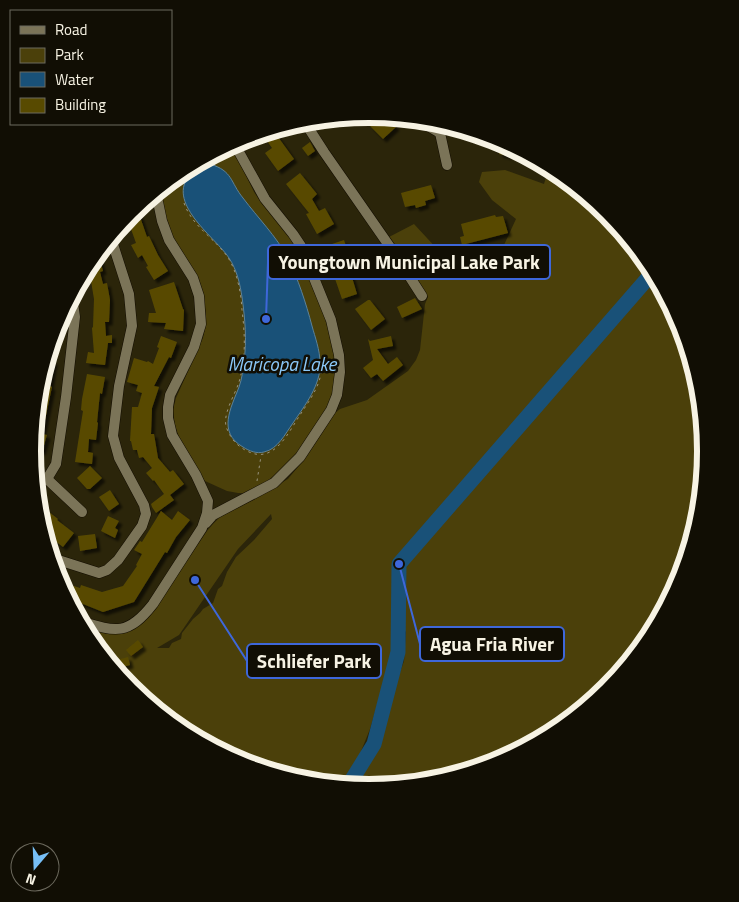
<svg xmlns="http://www.w3.org/2000/svg" width="739" height="902" font-family="'Titillium Web',sans-serif">
<style>
.green{fill:#4b400a;fill-rule:evenodd}
.water{fill:#195178;stroke:#5c8298}
.lines{fill:none;stroke-linecap:round;stroke-linejoin:round}
.river{stroke:#195178;stroke-width:15}
.building{fill:#584a00;filter:url(#shadow)}
.minor-casing{stroke:#130d00;stroke-width:11}
.path{stroke:#99947f;stroke-width:1;stroke-dasharray:2.5 4;stroke-linecap:butt}
.minor{stroke:#7b7458;stroke-width:10}
.labels{text-anchor:middle;stroke-width:5;stroke-linejoin:round;paint-order:stroke}
.water-label{font-size:19px;font-style:italic;fill:#8bc8f8;stroke:#110e04}
.rim{fill:none;stroke:#f7f3e4;stroke-width:6}
.leader{fill:none;stroke:#3e67da;stroke-width:2}
.callout-dot{fill:#3e67da;stroke:#110e04;stroke-width:2}
.callout{fill:#110e04;stroke:#3e67da;stroke-width:2}
.callout-label{font-size:19px;text-anchor:middle;font-weight:bold;fill:#f7f3e4}
</style>
<defs>
<filter id="shadow"><feDropShadow dx="3.5" dy="3.5" stdDeviation="1" flood-color="#0009"/></filter>
</defs>
<rect width="100%" height="100%" fill="#2b250a"/>
<g class="green">
<polygon points="231,145 254,192 260,201 290,237 298,251 311,279 327,325 335,357 335,385 329,405 300,449 280,472 264,483 243,493 238,493 227,491 205,481 196,469 180,440 175,425 173,410 176,398 203,338 206,325 206,314 202,290 198,279 173,239 165,214 160,189 183,171"/>
<path d="M549,167L557,171L608,213L650,264L681,322L700,386L706,451L700,517L681,580L650,638L608,689L556,731L498,762L435,782L369,788L359,787L404,661L406,631L396,640L370,729L347,786L303,781L240,762L182,731L131,689L89,638L84,628C112,636 126,639 149,617L207,531L213,524L219,518L288,479L307,456L335,413L340,409L367,400L408,371L416,360L420,350L425,304L428,297L389,237L414,224L452,265L472,277L491,273L516,219L492,200L479,182L482,172L505,170L544,184ZM271,514L272,519L254,540L236,557L227,572L222,586L218,589L213,603L203,609L200,613L193,619L182,633L181,639L172,643L169,648H157L179,635L238,549Z"/>
</g>
<path class="water" d="M210,164C233,171 230,182 243,198C258,218 276,236 288,258C298,279 306,303 312,326C315,337 320,350 320,363C321,385 305,405 293,423C285,434 278,449 264,452C257,454 249,451 243,447C217,432 231,408 239,387C242,379 243,370 244,361C247,341 245,318 242,297C240,284 237,270 229,258C216,238 168,205 188,177C194,170 201,165 210,164Z"/>
<g class="lines">
<polyline class="river" points="348,786 374,744 398,652 399,564 654,271"/>
</g>
<g class="building">
<polygon points="381,115 385,115 396,127 383,139 370,126"/>
<polygon points="273,130 294,159 278,171 265,153 272,148 265,138 259,134"/>
<polygon points="494,138 511,146 508,156 499,154 500,150 492,148"/>
<polygon points="310,142 315,151 308,156 302,148"/>
<polygon points="300,173 317,194 312,199 319,211 325,208 334,224 317,234 306,214 309,213 286,184"/>
<polygon points="431,185 435,198 425,201 426,205 416,208 415,205 405,207 401,193"/>
<polygon points="137,208 147,237 149,236 158,255 168,271 154,280 146,267 148,266 142,255 138,258 131,245 136,243 127,218"/>
<polygon points="495,215 496,217 503,216 508,233 462,245 460,237 464,236 461,224"/>
<polygon points="344,240 348,252 352,250 356,261 348,264 357,294 342,299 332,270 331,270 323,247"/>
<polygon points="98,253 103,271 100,272 103,284 107,283 110,300 109,322 105,322 106,336 112,335 112,343 108,343 105,365 86,363 88,352 94,353 92,328 93,327 94,299 90,275 88,275 86,269"/>
<polygon points="174,282 183,309 184,310 183,331 164,329 166,323 148,322 149,313 156,313 149,290"/>
<polygon points="415,298 422,309 402,318 397,307"/>
<polygon points="368,300 370,300 385,319 371,330 355,309"/>
<polygon points="161,336 177,342 171,358 169,357 154,386 159,387 152,408 151,434 154,434 158,458 170,472 173,470 184,484 170,495 174,500 156,513 152,507 151,504 164,494 154,480 153,481 146,473 152,468 143,457 139,458 137,450 133,450 131,441 130,441 132,407 138,407 142,393 136,391 138,385 127,382 134,358 147,362 148,361 153,364 159,348 157,347"/>
<polygon points="391,336 393,346 377,349 388,364 397,357 403,365 383,381 377,374 371,378 363,368 373,360 368,339 370,341"/>
<polygon points="47,360 54,361 50,386 52,387 42,434 47,435 42,452 33,449 39,385"/>
<polygon points="87,374 105,377 102,394 100,393 97,422 98,423 96,440 89,439 88,452 93,453 92,464 75,462 83,411 81,410 82,399"/>
<polygon points="90,466 102,478 90,489 87,489 77,478"/>
<polygon points="110,490 119,504 109,511 99,497"/>
<polygon points="44,508 58,519 57,520 74,533 63,547 50,537 54,532 41,522 39,515"/>
<polygon points="161,511 172,520 178,511 190,520 176,537 167,553 165,552 134,602 103,612 68,598 59,581 80,588 81,585 102,592 123,586 137,566 136,565 142,554 134,550 140,541 142,542"/>
<polygon points="108,516 119,521 115,528 118,530 115,538 101,531"/>
<polygon points="95,534 97,548 80,551 78,536"/>
<polygon points="138,640 143,647 131,656 126,650"/>
<polygon points="94,643 110,649 107,659 101,653"/>
<polygon points="128,657 130,665 119,668 117,660"/>
</g>
<g class="lines">
<g class="minor-casing">
<g id="minor">
<polyline points="416,119 440,133"/>
<polyline points="304,121 324,152 397,257 422,296"/>
<polyline points="447,124 440,133 447,165"/>
<polyline points="47,479 56,464 66,397 75,317 72,296"/>
<polyline points="36,484 47,479 82,512"/>
<polyline points="206,523 213,515 274,483 300,457 331,410 337,395 340,372 339,355 331,320 301,246 293,234 265,199 234,143"/>
<polyline points="52,558 99,573 107,570 118,560 142,526 146,514 144,505 119,458 113,436 119,386 132,326 129,294 111,238"/>
<path d="M80,621C116,632 128,636 153,604L202,528L207,513L208,501L196,475L172,435L168,418V407L170,395L194,347L201,324L199,296L193,278L169,240L162,221L156,192"/>
</g>
</g>
<g class="path">
<path d="M184,203C192,226 213,237 227,256C237,271 241,292 242,310C245,334 246,359 239,382C235,395 221,416 227,429C231,439 237,446 247,451C274,465 288,433 300,415C311,398 322,384 322,363"/>
<polyline points="257,481 261,456"/>
</g>
<use href="#minor" class="minor"/>
</g>
<g class="labels">
<g class="water-label">
<text x="282" y="371">Maricopa Lake</text>
</g>
</g>
<path d="M0 0H739V902H0ZM41 451a328 328 0 1 1 656 0a328 328 0 1 1-656 0Z" fill="#110e04" fill-rule="evenodd"/>
<path class="rim" d="M41 451a328 328 0 1 1 656 0a328 328 0 1 1-656 0Z"/>
<path class="leader" d="M266 319L268 262M399 564L420 644M195 580L247 661"/>
<g class="callout-dot">
<circle cx="266" cy="319" r="5"/>
<circle cx="399" cy="564" r="5"/>
<circle cx="195" cy="580" r="5"/>
</g>
<g class="callout">
<rect x="268" y="245" width="282" height="34" rx="5"/>
<rect x="420" y="627" width="144" height="34" rx="5"/>
<rect x="247" y="644" width="134" height="34" rx="5"/>
</g>
<g class="callout-label">
<text x="409" y="269">Youngtown Municipal Lake Park</text>
<text x="492" y="651">Agua Fria River</text>
<text x="314" y="668">Schliefer Park</text>
</g>
<rect x="10" y="10" width="162" height="115" fill="#110e04" stroke="#6d6a5e"/>
<rect x="20" y="26" width="25" height="8" fill="#7b7458" stroke="#6d6a5e"/>
<text x="55" y="35" font-size="15" fill="#f7f3e4">Road</text>
<rect x="20" y="48" width="25" height="15" fill="#4b400a" stroke="#6d6a5e"/>
<text x="55" y="60" font-size="15" fill="#f7f3e4">Park</text>
<rect x="20" y="72" width="25" height="15" fill="#195178" stroke="#6d6a5e"/>
<text x="55" y="85" font-size="15" fill="#f7f3e4">Water</text>
<rect x="20" y="98" width="25" height="15" fill="#584a00" stroke="#6d6a5e"/>
<text x="55" y="110" font-size="15" fill="#f7f3e4">Building</text>
<g transform="translate(35 867) rotate(199)"><circle r="24" fill="#110e04" stroke="#6d6a5e"/>
<path d="M0-4L9 19L0 12L-9 19Z" fill="#77bff7"/>
<text y="-8" font-size="14" font-weight="bold" text-anchor="middle" fill="#f7f3e4">N</text>
</g>
</svg>
